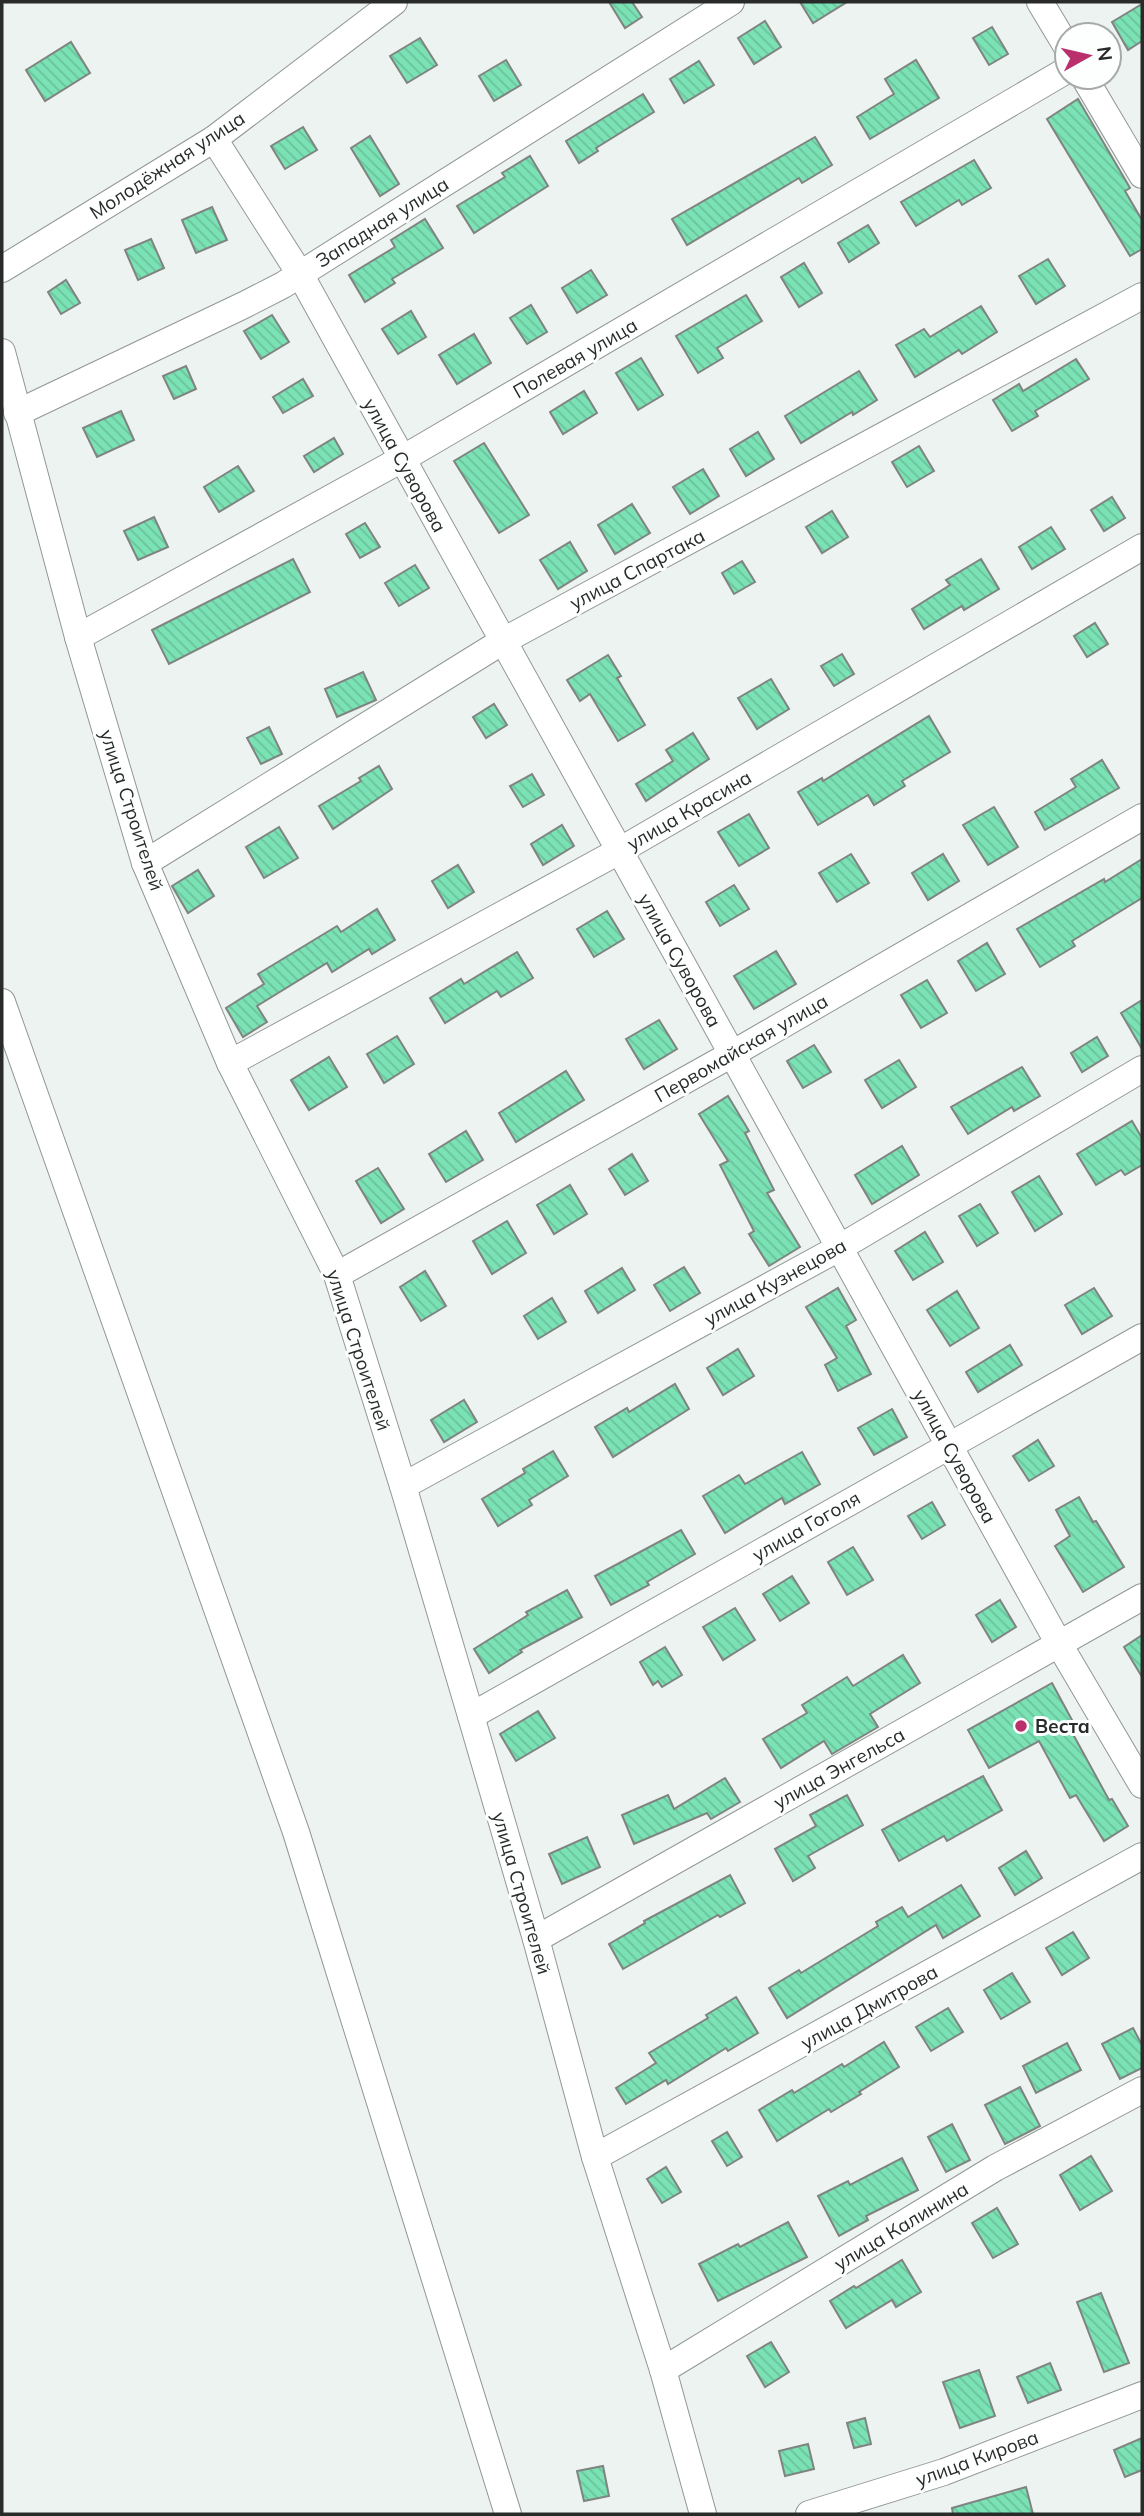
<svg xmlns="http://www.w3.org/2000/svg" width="1144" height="2516" font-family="Mulish,sans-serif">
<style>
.building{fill:url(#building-back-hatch);stroke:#7f8481;stroke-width:2}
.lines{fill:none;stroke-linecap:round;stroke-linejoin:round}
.minor-casing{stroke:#919794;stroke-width:28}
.minor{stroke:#fff;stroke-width:26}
.poi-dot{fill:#b9306d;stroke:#fdfffe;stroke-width:2.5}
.labels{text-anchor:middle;stroke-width:6;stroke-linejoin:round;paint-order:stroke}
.street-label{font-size:19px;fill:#292b2a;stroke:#fdfffe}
.poi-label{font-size:19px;font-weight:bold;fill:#292b2a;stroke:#fdfffe;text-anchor:start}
</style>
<defs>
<pattern id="building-back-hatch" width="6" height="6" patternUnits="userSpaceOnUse" patternTransform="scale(1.75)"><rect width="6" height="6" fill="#7ae2b4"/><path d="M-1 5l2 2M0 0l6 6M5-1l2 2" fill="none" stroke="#6ac29b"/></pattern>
</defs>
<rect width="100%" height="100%" fill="#edf3f0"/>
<g class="building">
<polygon points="609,2 632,2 642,17 625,28"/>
<polygon points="800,2 847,2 813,23"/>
<polygon points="1142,4 1142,41 1128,50 1112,22"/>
<polygon points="765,21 781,47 754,64 738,38"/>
<polygon points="992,27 1008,54 989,65 973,38"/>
<polygon points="420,38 437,65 407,83 390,56"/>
<polygon points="71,42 90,73 45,101 26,70"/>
<polygon points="506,60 521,85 494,101 479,76"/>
<polygon points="916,60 939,98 870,139 857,117 894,94 885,79"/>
<polygon points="699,61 714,85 684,103 670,79"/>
<polygon points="643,94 654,112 596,148 598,151 579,163 566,141"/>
<polygon points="1078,99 1130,188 1125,191 1142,220 1142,249 1130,256 1047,119"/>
<polygon points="303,127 317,150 285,169 271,146"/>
<polygon points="370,136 399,184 380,196 351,148"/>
<polygon points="815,137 832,165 802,183 799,178 687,245 672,219"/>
<polygon points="530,156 548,186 474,233 457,206 505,177 502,173"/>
<polygon points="974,160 991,188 962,205 959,200 916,226 901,202"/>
<polygon points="212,207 227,240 196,253 182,220"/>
<polygon points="425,219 443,248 392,279 395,283 365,302 349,275 395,247 391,240"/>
<polygon points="868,225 879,243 849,262 838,243"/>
<polygon points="151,239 164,268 138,280 125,250"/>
<polygon points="1048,259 1065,286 1036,304 1019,276"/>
<polygon points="804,263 822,293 799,307 781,277"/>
<polygon points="591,270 607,295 577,313 562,288"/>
<polygon points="66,280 80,303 61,314 48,292"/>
<polygon points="746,295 762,321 717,348 723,358 698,373 676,336"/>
<polygon points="531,305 547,332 527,344 510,318"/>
<polygon points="981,306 997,332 962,354 959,350 915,377 896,345 924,329 930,337"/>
<polygon points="411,311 426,337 398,354 382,329"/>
<polygon points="272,315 289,342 261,359 244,331"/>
<polygon points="474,334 491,363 457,384 439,355"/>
<polygon points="641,358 663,395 638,410 616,373"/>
<polygon points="1076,359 1089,379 1035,411 1038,416 1012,431 993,400 1019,384 1023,391"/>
<polygon points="186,366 196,389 174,399 163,376"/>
<polygon points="859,371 877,400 853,415 852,412 801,443 785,416"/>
<polygon points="303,379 313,396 283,413 273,397"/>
<polygon points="584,391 597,413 563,434 550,412"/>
<polygon points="121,411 134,440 97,457 83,428"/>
<polygon points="758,432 774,459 746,476 730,449"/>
<polygon points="334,438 343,454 314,472 304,456"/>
<polygon points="484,443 529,515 499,533 454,461"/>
<polygon points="919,446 934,471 907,487 892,462"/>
<polygon points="238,466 254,491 219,512 204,487"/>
<polygon points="703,469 719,496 690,514 673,487"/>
<polygon points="1112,497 1125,518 1104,531 1091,510"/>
<polygon points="632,504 650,533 615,554 598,525"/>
<polygon points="832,511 848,537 822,553 806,527"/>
<polygon points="154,517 168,547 138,560 124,531"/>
<polygon points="365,523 380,547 360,558 346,534"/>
<polygon points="1051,527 1065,549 1032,569 1019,547"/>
<polygon points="570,542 587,571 558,589 540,560"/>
<polygon points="293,559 310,592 169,664 152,630"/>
<polygon points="981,559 999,589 964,610 962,606 924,629 912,609 950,585 946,580"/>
<polygon points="742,561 755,582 734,594 722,573"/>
<polygon points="415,565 429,588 399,606 385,583"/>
<polygon points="1095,623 1108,644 1087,657 1074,636"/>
<polygon points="842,654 854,674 834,686 821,666"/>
<polygon points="608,655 621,676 617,678 645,725 618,741 590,694 580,701 567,680"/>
<polygon points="363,672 376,700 337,717 325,689"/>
<polygon points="771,679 789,709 757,729 738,698"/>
<polygon points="494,704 507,725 486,738 473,717"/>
<polygon points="929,716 950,752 902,781 905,786 874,805 868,795 818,825 798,792 822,778 823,781"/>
<polygon points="269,727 282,754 261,764 247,738"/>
<polygon points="693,733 709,759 646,801 636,784 673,761 666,750"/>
<polygon points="1102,760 1119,788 1045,830 1035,812 1076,787 1071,779"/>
<polygon points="379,766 392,789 333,829 319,806 361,781 359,778"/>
<polygon points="532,774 544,795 523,807 510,786"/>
<polygon points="994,807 1018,847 988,865 963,825"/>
<polygon points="749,814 769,848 739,866 718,832"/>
<polygon points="562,825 574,846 543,865 531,844"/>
<polygon points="279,827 298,858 264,878 246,847"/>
<polygon points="851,854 869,883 837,902 819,873"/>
<polygon points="943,854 959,881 928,900 912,873"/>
<polygon points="1142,859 1142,898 1072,941 1075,946 1040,967 1017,929 1104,879 1105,882"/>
<polygon points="458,865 474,892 448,908 432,881"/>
<polygon points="198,870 214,896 188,913 172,886"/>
<polygon points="734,885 749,909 720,926 706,902"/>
<polygon points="377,909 395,940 372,954 369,949 332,972 327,963 257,1006 267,1022 243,1037 226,1008 264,984 258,974 337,926 341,932"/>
<polygon points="607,911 624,939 594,957 577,929"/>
<polygon points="987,943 1005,974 976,991 958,961"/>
<polygon points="776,951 796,984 754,1009 734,976"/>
<polygon points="517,952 533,978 501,997 497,991 445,1023 430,998 461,979 464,984"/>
<polygon points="927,980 947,1013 921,1028 901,995"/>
<polygon points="1142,1000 1142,1049 1121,1013"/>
<polygon points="659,1020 677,1049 644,1069 626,1039"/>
<polygon points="397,1036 414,1064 384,1083 367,1054"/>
<polygon points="1097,1037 1108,1056 1082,1072 1071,1053"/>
<polygon points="814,1045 831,1072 803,1088 787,1061"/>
<polygon points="329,1057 347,1087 309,1110 291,1080"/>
<polygon points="899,1060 916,1087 882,1108 865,1080"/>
<polygon points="1022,1067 1040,1096 1014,1111 1012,1107 968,1134 951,1107"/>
<polygon points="566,1071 584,1100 516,1142 499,1113"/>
<polygon points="728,1096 749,1131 745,1133 774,1190 767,1193 800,1247 769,1266 749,1234 754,1231 720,1165 728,1161 699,1114"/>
<polygon points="1132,1121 1142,1138 1142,1165 1125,1175 1121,1170 1096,1185 1077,1154"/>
<polygon points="466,1131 483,1160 446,1182 429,1154"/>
<polygon points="902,1146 919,1175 872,1204 855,1175"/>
<polygon points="632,1154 648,1181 625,1195 609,1169"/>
<polygon points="378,1168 404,1209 381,1223 356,1181"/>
<polygon points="1039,1176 1062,1214 1035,1231 1012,1192"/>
<polygon points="570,1185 587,1214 554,1234 537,1205"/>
<polygon points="980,1204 998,1233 977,1246 959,1216"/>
<polygon points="507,1221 526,1253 492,1274 473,1241"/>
<polygon points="925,1232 943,1262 913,1280 895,1251"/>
<polygon points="684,1267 700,1293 670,1311 654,1285"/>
<polygon points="622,1268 635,1290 598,1313 585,1291"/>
<polygon points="425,1271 446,1306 421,1321 400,1287"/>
<polygon points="838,1288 856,1320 846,1326 871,1374 838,1391 825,1365 837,1358 806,1307"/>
<polygon points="1094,1288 1112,1316 1082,1334 1065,1305"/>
<polygon points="957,1291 979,1328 950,1346 927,1310"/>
<polygon points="552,1298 566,1322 538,1339 524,1316"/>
<polygon points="1010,1345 1022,1365 978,1392 966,1372"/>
<polygon points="738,1349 754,1376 723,1395 707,1368"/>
<polygon points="675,1384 689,1409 613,1457 595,1427 627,1408 629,1412"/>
<polygon points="464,1400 477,1422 444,1442 431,1420"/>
<polygon points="892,1409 907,1437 874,1455 858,1428"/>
<polygon points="1038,1440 1054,1466 1029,1481 1013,1456"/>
<polygon points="553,1451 568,1476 529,1500 532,1505 498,1526 482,1499 525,1473 523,1469"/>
<polygon points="802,1452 820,1484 785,1504 782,1498 725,1533 703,1496 739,1475 745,1484"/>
<polygon points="1079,1497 1093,1522 1096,1521 1124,1567 1083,1592 1055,1546 1070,1536 1056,1510"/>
<polygon points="932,1502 945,1525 922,1539 908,1516"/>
<polygon points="681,1530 695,1554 647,1582 649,1585 611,1605 595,1576"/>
<polygon points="853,1547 873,1580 847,1595 828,1562"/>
<polygon points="792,1576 809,1603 780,1621 763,1594"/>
<polygon points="567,1590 582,1617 520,1650 522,1652 489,1673 474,1649 528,1615 526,1612"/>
<polygon points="1000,1600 1016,1627 992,1642 976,1615"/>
<polygon points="735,1608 755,1640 723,1660 703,1627"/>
<polygon points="1142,1635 1142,1677 1124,1647"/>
<polygon points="665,1647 682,1675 662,1687 658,1681 653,1685 640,1662"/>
<polygon points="903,1655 920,1683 870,1714 878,1727 832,1754 824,1741 781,1768 763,1739 807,1713 802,1705 847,1677 853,1686"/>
<polygon points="1052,1683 1073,1722 1068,1725 1109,1800 1112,1799 1128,1826 1104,1841 1076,1795 1070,1798 1039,1741 989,1768 968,1730"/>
<polygon points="538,1711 555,1738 516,1761 500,1734"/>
<polygon points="983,1776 1002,1810 947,1841 944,1836 899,1861 882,1830"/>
<polygon points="725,1778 740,1802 711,1819 707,1813 634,1844 622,1815 668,1795 674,1809"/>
<polygon points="847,1795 863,1825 808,1856 815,1868 793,1881 775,1849 816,1826 810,1815"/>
<polygon points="587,1837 600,1867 562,1884 549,1854"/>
<polygon points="1026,1851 1042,1878 1015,1895 999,1868"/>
<polygon points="730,1875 745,1903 720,1917 718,1915 623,1969 609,1944 645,1923 644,1921"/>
<polygon points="961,1885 980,1916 943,1938 936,1925 787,2018 769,1988 799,1970 801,1973 878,1926 876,1922 902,1907 908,1917"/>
<polygon points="1073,1932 1089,1958 1062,1975 1046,1948"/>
<polygon points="1012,1973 1030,2002 1001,2019 984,1990"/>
<polygon points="736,1997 758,2033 728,2051 726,2048 668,2084 666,2080 626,2104 616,2088 656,2063 649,2053 708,2018 706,2015"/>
<polygon points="948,2008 963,2032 931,2051 916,2027"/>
<polygon points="1133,2028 1142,2045 1142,2068 1120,2079 1102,2044"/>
<polygon points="884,2042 899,2067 859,2092 861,2094 831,2112 829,2109 777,2141 759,2110 792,2090 794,2093 842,2064 844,2067"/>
<polygon points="1067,2043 1081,2070 1036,2093 1023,2066"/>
<polygon points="1020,2087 1040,2126 1005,2144 985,2105"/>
<polygon points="952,2124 970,2160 946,2172 928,2137"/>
<polygon points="727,2132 742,2157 727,2166 712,2141"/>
<polygon points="1091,2156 1112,2191 1080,2210 1060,2175"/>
<polygon points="902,2158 918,2190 866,2216 868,2220 839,2236 818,2196 848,2181 850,2185"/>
<polygon points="666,2167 681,2192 662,2203 647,2179"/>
<polygon points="997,2208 1018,2244 993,2258 972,2223"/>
<polygon points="788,2222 807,2257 718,2301 699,2264 738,2244 740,2247"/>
<polygon points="902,2260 921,2292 896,2307 892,2300 846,2328 830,2301 854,2286 856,2288"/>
<polygon points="1101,2293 1129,2363 1104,2372 1077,2302"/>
<polygon points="771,2342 789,2372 765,2387 747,2356"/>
<polygon points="1050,2363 1061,2390 1028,2403 1017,2377"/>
<polygon points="979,2370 995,2416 960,2428 943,2382"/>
<polygon points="865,2418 871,2444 854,2448 847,2423"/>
<polygon points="1142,2438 1142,2470 1125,2477 1114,2450"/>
<polygon points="808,2444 814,2469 785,2476 779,2451"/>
<polygon points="603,2466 609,2496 584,2501 577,2471"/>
<polygon points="1026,2487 1033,2514 953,2514 952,2508"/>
</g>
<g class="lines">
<g class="minor-casing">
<g id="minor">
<polyline points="1040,2 1067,47"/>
<polyline points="1084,77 1142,175"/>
<polyline points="214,139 300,274 1059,1644 1142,1785"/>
<polyline points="2,269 214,139 394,2"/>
<polyline points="2,352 78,637 145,863 230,1063 337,1275 403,1486 471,1716 536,1939 595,2157 663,2370 703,2514"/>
<polyline points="17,413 244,305 283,285 731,2"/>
<polyline points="78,637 402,459 1067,70"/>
<polyline points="145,863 503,641 1142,296"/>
<polyline points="2,1002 296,1832 508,2514"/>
<polyline points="230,1063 619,851 1142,547"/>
<polyline points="337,1275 732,1054 1142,817"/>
<polyline points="403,1486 839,1248 1142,1069"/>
<polyline points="471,1716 1142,1337"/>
<polyline points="536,1939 1142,1597"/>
<polyline points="595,2157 1142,1856"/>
<polyline points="663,2370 995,2168 1142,2090"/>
<polyline points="809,2514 944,2472 1142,2395"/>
</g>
</g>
<use href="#minor" class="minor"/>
</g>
<circle class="poi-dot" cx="1021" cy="1726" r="7"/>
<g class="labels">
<g class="street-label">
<text transform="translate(167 165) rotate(-33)" y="7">Молодёжная улица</text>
<text transform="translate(382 222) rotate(-32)" y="7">Западная улица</text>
<text transform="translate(575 358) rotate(-30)" y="7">Полевая улица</text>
<text transform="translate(405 465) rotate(61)" y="7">улица Суворова</text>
<text transform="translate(637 569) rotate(-28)" y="7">улица Спартака</text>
<text transform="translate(132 810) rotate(72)" y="7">улица Строителей</text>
<text transform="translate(689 810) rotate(-30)" y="7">улица Красина</text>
<text transform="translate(680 960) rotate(61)" y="7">улица Суворова</text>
<text transform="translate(741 1048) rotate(-30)" y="7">Первомайская улица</text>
<text transform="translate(775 1282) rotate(-29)" y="7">улица Кузнецова</text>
<text transform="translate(359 1350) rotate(72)" y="7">улица Строителей</text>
<text transform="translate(955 1456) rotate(61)" y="7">улица Суворова</text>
<text transform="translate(806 1526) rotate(-30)" y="7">улица Гоголя</text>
<text transform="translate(839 1768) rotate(-29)" y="7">улица Энгельса</text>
<text transform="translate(522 1893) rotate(74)" y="7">улица Строителей</text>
<text transform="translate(869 2007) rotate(-29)" y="7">улица Дмитрова</text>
<text transform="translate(901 2226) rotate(-31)" y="7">улица Калинина</text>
<text transform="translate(977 2458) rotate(-20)" y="7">улица Кирова</text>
</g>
<g class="poi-label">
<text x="1035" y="1733">Веста</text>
</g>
</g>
<rect width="1144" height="2516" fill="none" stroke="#292b2a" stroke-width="7"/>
<g transform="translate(1088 56) rotate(82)"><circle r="33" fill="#fdfffe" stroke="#a8aaa9" stroke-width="2"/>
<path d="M0-5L12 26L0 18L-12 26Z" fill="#b9306d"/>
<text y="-10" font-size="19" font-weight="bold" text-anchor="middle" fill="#292b2a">N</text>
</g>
</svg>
